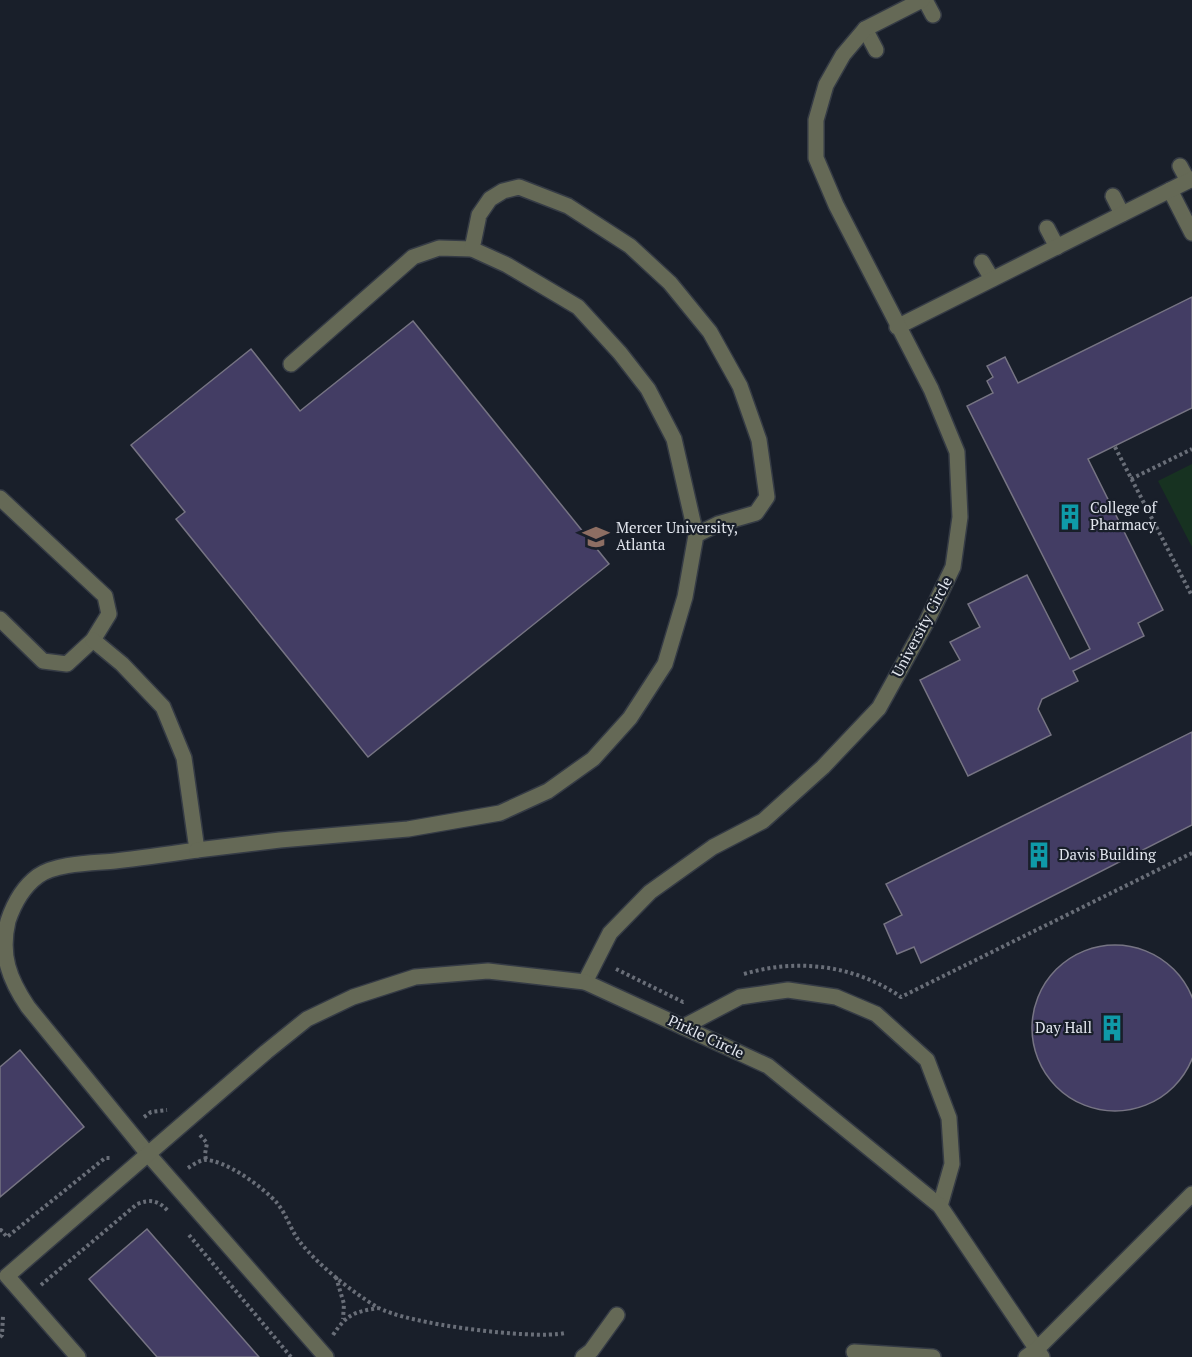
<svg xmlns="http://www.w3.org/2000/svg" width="1192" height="1357" font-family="'PT Serif',serif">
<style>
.green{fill:#173221}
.building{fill:#433d64;stroke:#767483;stroke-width:1.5}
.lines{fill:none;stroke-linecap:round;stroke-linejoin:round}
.minor-casing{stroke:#353b45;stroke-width:18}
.path{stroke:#696e78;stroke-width:4;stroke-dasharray:3 3;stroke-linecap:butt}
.minor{stroke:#656956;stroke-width:15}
.labels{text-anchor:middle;stroke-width:4.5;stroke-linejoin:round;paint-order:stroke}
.poi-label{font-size:15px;fill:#e2e6ee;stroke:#191f2a;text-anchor:start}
.street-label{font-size:15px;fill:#e2e6ee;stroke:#191f2a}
</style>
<rect width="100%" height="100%" fill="#191f2a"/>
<polygon class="green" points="1192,464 1192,547 1158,481"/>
<g class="building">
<polygon points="1192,297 1192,408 1088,459 1163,610 1138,623 1144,636 1073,671 1078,681 1042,699 1038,709 1051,735 968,776 920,680 960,660 950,642 980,627 968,604 1027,575 1070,659 1090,649 967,406 993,393 987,381 993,377 987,366 1005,357 1018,383"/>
<polygon points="413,321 609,564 368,757 176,519 185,512 131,445 251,349 300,411"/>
<polygon points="1192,732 1192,825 921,963 914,947 897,954 884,924 902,915 886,884"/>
<circle cx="1115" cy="1028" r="83"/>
<polygon points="20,1050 84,1127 0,1197 0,1067"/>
<polygon points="147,1229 259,1357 157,1357 89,1279"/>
</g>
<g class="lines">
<g class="minor-casing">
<g id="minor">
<polyline points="925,0 933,15"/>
<polyline points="865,29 876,50"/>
<polyline points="1180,166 1188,181"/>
<polyline points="1170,190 1192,233"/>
<polyline points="1113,196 1122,214"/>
<polyline points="1047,228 1057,247"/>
<polyline points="982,262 992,279"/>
<polyline points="897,327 1192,179"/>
<polyline points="291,364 413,257 439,248 472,249"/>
<polyline points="0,498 105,596 109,614 93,640 67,664 43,661 0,619"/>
<path d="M93,640L122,664L163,707L184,758L197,850C170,854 142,858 115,861C94,863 55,863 38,876C23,887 14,903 8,921C0,955 9,979 28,1007L148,1154L326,1357"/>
<polyline points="197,850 280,840 408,829 500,813 548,791 593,759 630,718 665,664 685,597 696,535 718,524 756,513 767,497 759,440 740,386 710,332 670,283 630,246 568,206 519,187 503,191 490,199 479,215 472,249 507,265 578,307 620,353 648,389 674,439 696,535"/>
<polyline points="585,982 610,933 650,892 713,847 763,821 823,767 879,708 927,621 953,567 960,517 957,452 931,389 836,205 816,158 816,120 826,85 843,55 865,29 922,0"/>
<polyline points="683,1027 740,997 788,990 836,997 876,1014 927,1060 949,1118 952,1164 940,1206"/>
<polyline points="854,1352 933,1357"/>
<polyline points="78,1357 7,1276 266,1052 307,1019 353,997 415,977 488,971 585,982 768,1066 940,1206 1042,1357"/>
<polyline points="583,1357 591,1351 617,1315"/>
<polyline points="1026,1357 1037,1349 1192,1194"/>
</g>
</g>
<g class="path">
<polyline points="1115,447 1192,596"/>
<polyline points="1131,479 1192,449"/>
<polyline points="616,969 683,1002 686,1001"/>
<path d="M744,974C797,958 855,965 901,997L1192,853"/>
<polyline points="144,1117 151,1112 167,1110"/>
<polyline points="200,1135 207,1143 205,1154 206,1160"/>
<path d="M188,1168C193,1165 198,1161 204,1160C225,1159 264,1188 277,1203C287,1215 291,1231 300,1242C319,1266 351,1291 377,1307C405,1324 533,1340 565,1333"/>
<polyline points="0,1231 1,1230 7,1237 105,1158 111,1158"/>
<polyline points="189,1235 291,1357"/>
<polyline points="336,1277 344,1304 343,1319"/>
<path d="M41,1285L137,1204C150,1199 158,1200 168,1211"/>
<path d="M333,1335C347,1314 354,1312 378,1308"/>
<polyline points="0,1337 2,1335 3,1316"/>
</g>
<use href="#minor" class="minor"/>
</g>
<defs>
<g id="building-bare" transform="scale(2.07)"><path d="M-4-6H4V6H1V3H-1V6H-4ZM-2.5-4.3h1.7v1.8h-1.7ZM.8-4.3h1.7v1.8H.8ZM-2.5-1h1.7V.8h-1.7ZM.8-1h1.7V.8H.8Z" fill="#0f9aa8" stroke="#191f2a" stroke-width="2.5" paint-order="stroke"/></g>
<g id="university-bare" transform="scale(2.07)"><path d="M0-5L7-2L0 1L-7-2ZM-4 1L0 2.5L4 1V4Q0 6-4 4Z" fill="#8d6e63" stroke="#191f2a" stroke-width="2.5" paint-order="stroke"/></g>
</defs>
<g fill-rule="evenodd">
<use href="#building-bare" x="1070" y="517"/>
<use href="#university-bare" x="596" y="537"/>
<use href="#building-bare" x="1039" y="855"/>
<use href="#building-bare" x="1112" y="1028"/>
</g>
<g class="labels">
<g class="poi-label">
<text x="1090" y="513">College of<tspan x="1090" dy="17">Pharmacy</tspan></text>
<text x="616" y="533">Mercer University,<tspan x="616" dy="17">Atlanta</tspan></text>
<text x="1059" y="860">Davis Building</text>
<text x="1092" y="1033" text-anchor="end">Day Hall</text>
</g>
<g class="street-label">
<text transform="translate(922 627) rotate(-62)" y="5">University Circle</text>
<text transform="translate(706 1037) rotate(25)" y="5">Pirkle Circle</text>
</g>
</g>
</svg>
